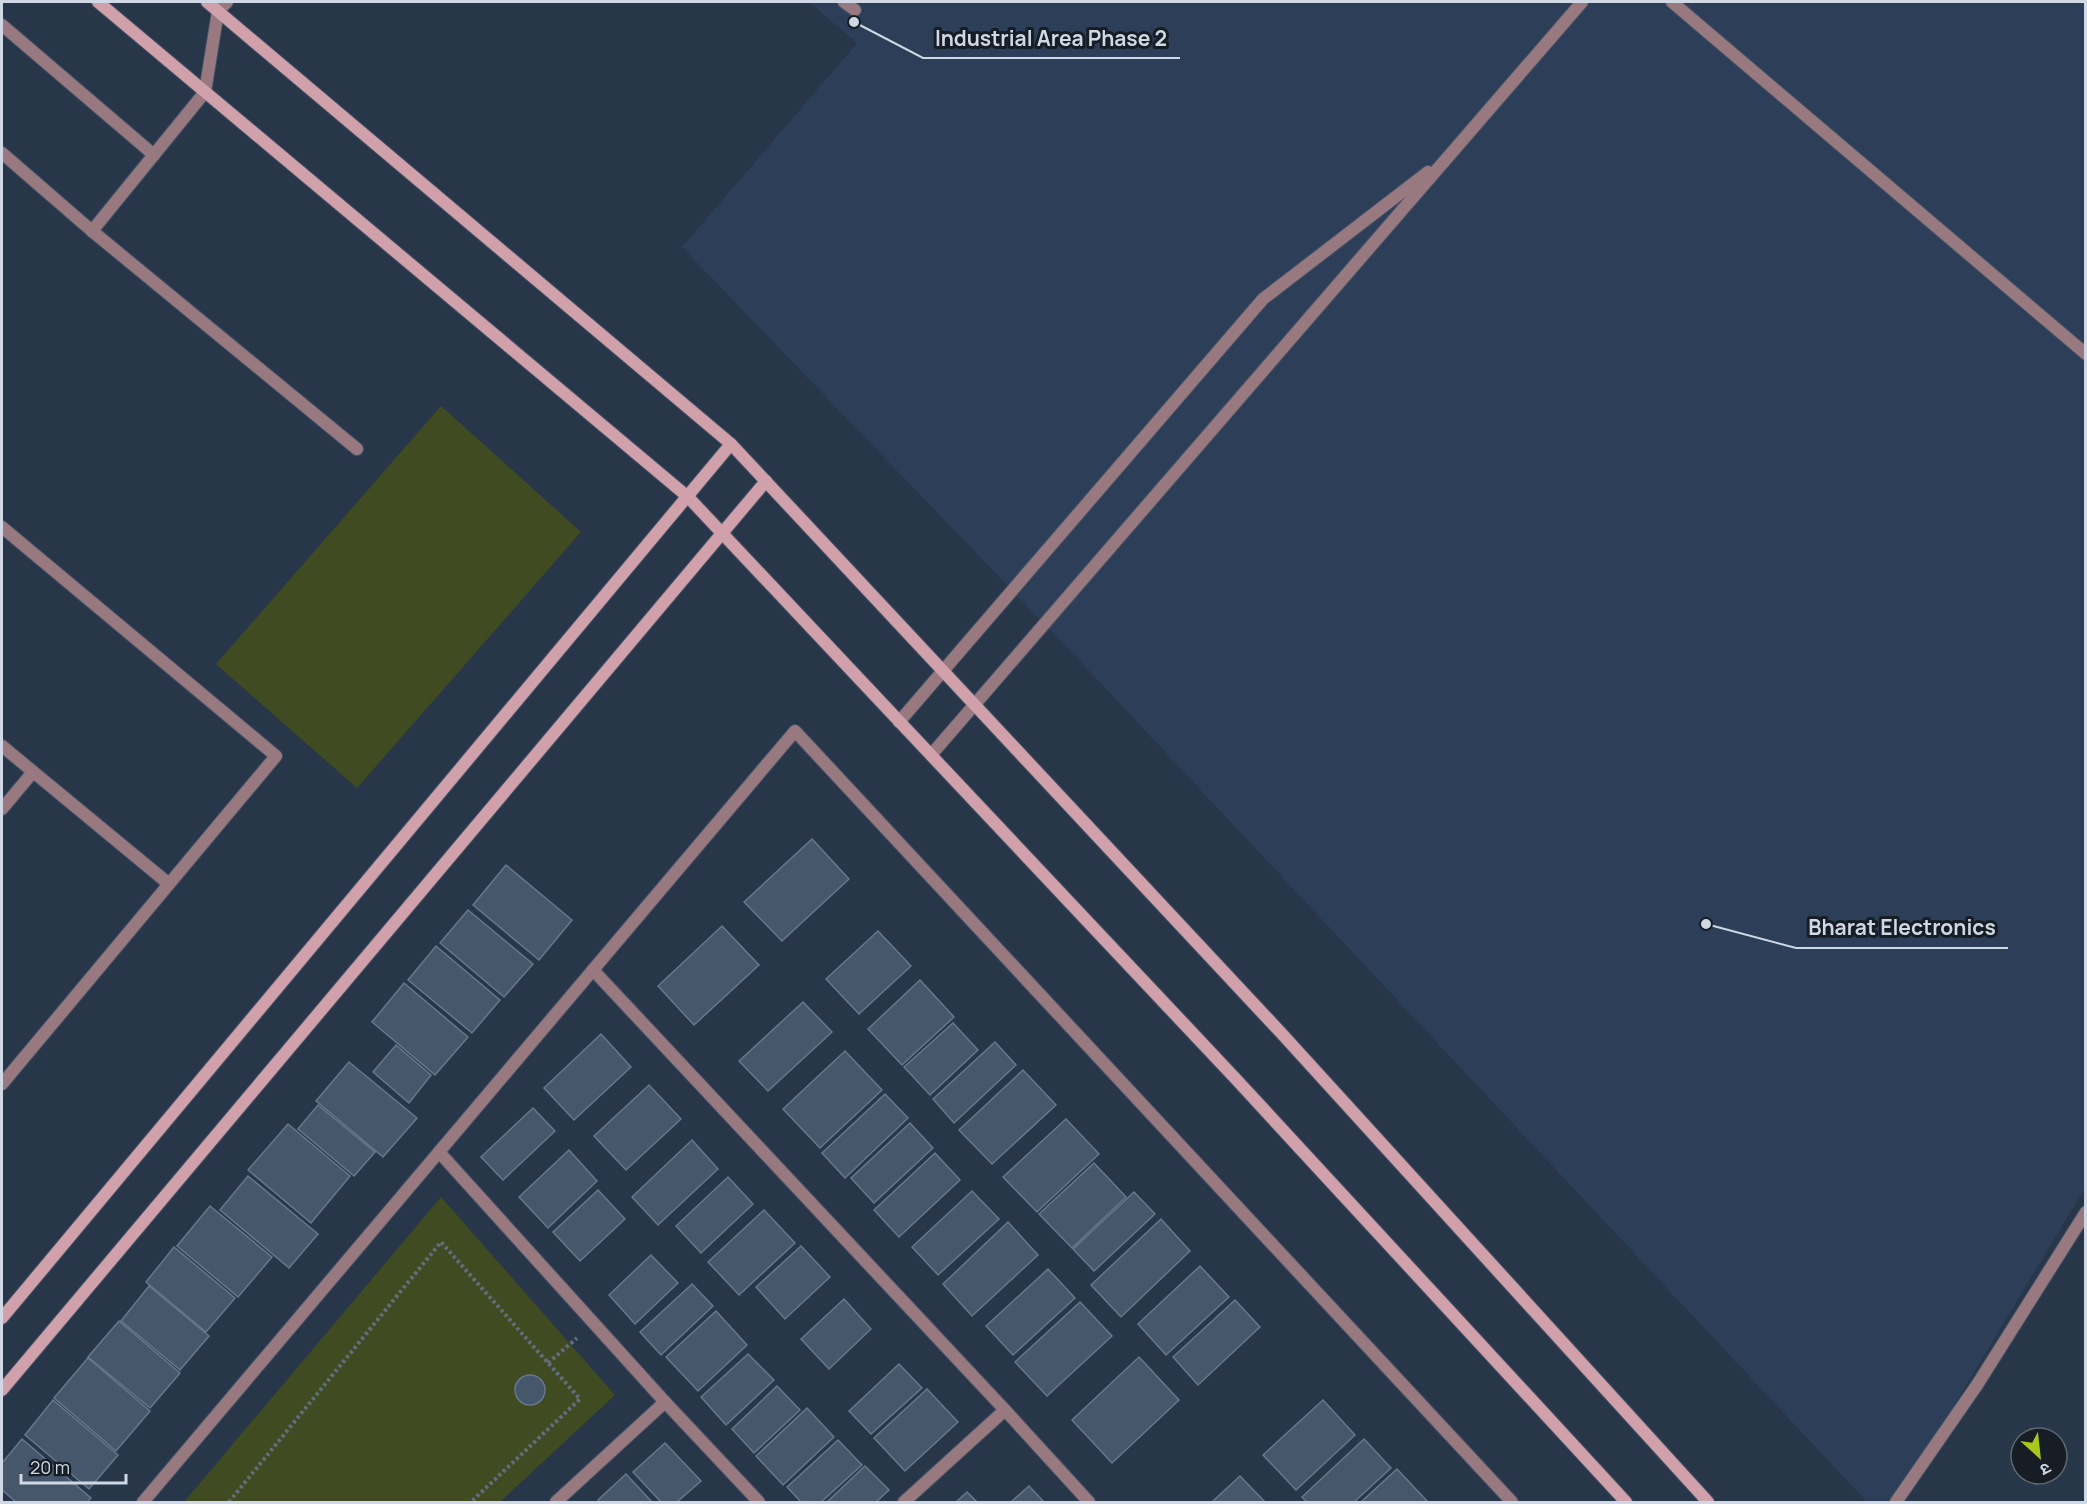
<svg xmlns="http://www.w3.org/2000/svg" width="2087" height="1504" font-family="Manrope,'Noto Sans Devanagari',sans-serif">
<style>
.built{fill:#2d3f58}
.green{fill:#404b21}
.building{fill:#47576b;stroke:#67778c;stroke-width:1.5}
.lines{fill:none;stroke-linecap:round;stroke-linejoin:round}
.lane-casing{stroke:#455365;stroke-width:14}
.street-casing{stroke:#455365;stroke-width:14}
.secondary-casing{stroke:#455365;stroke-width:14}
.path{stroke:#626e7f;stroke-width:4;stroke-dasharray:3 3;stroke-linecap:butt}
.lane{stroke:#987980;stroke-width:12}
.street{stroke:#987980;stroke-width:12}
.secondary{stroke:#d0a0ab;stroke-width:12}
.leader{fill:none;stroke:#cfd8e4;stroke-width:2}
.callout-dot{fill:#cfd8e4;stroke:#161d25;stroke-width:2}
.callout-label{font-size:21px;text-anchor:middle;font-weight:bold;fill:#cfd8e4;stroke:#161d25;stroke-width:6;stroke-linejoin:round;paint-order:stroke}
</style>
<rect width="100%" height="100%" fill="#273649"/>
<polygon class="built" points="809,2 2085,2 2085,1188 1896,1502 1867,1502 1079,660 682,247 857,43"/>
<g class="green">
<polygon points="441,406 581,532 357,788 216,664"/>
<polygon points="441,1197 615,1395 500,1502 184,1502"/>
</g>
<g class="building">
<polygon points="812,839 849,879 782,941 744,902"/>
<polygon points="506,865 572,920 539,960 473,905"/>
<polygon points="468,910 533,964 504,997 440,943"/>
<polygon points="722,926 759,965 694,1025 658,986"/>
<polygon points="878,931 911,966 859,1014 826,979"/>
<polygon points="436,946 500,1000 472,1033 408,980"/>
<polygon points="920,980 954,1017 902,1065 868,1029"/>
<polygon points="404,983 468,1037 435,1075 372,1022"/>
<polygon points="803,1002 832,1032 768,1091 739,1061"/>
<polygon points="953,1023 978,1050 930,1095 904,1067"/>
<polygon points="601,1034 631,1067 574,1120 544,1088"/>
<polygon points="995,1042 1016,1065 954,1123 933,1099"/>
<polygon points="396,1045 431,1075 409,1103 373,1072"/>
<polygon points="845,1051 882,1090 820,1148 783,1109"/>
<polygon points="349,1062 417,1118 383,1157 316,1101"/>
<polygon points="1023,1070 1056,1105 992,1164 959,1130"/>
<polygon points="649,1085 681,1119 626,1170 594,1136"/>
<polygon points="885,1094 908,1118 845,1178 822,1153"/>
<polygon points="318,1105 375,1152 354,1176 298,1129"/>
<polygon points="533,1108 555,1131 503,1180 481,1157"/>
<polygon points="1066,1119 1099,1154 1037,1212 1003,1177"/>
<polygon points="910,1123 933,1148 874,1203 851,1178"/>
<polygon points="288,1124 350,1176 311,1223 248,1170"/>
<polygon points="692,1140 718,1169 658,1225 632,1197"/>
<polygon points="569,1150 597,1181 548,1228 519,1197"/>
<polygon points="935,1153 960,1180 899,1237 874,1210"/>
<polygon points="1094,1163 1126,1197 1072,1248 1039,1214"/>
<polygon points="248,1176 318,1234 289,1268 220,1210"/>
<polygon points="728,1177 753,1204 701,1253 676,1226"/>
<polygon points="598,1190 625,1219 580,1261 553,1232"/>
<polygon points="972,1191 999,1219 938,1275 912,1247"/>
<polygon points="1134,1192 1155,1214 1094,1271 1073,1249"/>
<polygon points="210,1206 272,1257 238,1297 177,1246"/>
<polygon points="764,1210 795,1243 739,1295 708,1262"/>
<polygon points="1161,1219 1190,1251 1121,1317 1091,1285"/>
<polygon points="1008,1222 1038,1255 972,1316 943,1284"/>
<polygon points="801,1246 830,1277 785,1319 756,1287"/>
<polygon points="174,1247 235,1298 206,1332 146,1282"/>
<polygon points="651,1255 678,1283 635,1324 609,1295"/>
<polygon points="1200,1266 1229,1297 1166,1355 1138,1324"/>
<polygon points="1048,1269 1075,1298 1013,1355 986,1326"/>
<polygon points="692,1284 713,1306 661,1355 640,1332"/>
<polygon points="149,1286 209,1336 180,1370 121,1321"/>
<polygon points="844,1299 871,1329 829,1369 801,1339"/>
<polygon points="1235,1300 1260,1327 1198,1385 1173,1357"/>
<polygon points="1080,1302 1112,1336 1047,1396 1015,1362"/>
<polygon points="716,1311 747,1345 698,1391 666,1357"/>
<polygon points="119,1321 180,1373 150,1408 88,1357"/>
<polygon points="748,1354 774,1380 726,1425 701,1397"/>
<polygon points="1139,1357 1179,1400 1112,1463 1072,1420"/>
<polygon points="88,1358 150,1411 116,1451 54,1398"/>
<polygon points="899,1364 922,1388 871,1434 849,1411"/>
<circle cx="530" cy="1390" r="15"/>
<polygon points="777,1386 800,1410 754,1453 732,1429"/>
<polygon points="927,1389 958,1422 905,1471 874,1438"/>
<polygon points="53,1400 118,1455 89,1489 25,1435"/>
<polygon points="1323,1400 1355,1435 1296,1490 1263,1455"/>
<polygon points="807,1408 834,1437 783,1485 756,1456"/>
<polygon points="22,1439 91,1498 87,1502 16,1502 2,1490 2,1463"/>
<polygon points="1364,1439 1391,1468 1354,1502 1307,1502 1302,1497"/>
<polygon points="838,1440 862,1465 821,1502 801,1502 787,1487"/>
<polygon points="665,1443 701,1481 677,1502 661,1502 633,1472"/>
<polygon points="865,1466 889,1490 876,1502 827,1502"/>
<polygon points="1397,1469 1428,1502 1361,1502"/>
<polygon points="626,1474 652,1502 600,1502 598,1500"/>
<polygon points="1240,1476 1265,1502 1212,1502"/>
<polygon points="1029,1486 1044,1502 1011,1502"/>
<polygon points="967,1492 977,1502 956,1502"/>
</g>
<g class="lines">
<g class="lane-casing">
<g id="lane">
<polyline points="1672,2 2086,354"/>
<polyline points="899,722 1263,299 1428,172"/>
<polyline points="931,755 1582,2"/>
</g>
</g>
<g class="street-casing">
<g id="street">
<polyline points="844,2 855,10"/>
<polyline points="2,25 154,155"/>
<polyline points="2,153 92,231 357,449"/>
<polyline points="92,231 205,92 218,11 227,2"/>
<polyline points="2,527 276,756 2,1084"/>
<polyline points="2,746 169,884"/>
<polyline points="2,809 33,772"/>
<polyline points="593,970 1005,1410 1089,1502"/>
<polyline points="439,1152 665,1402 759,1502"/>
<polyline points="143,1502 795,731 1512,1502"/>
<polyline points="556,1502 665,1402"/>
<polyline points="904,1502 1005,1410"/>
<polyline points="1896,1502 1977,1385 2086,1212"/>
</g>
</g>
<g class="secondary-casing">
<g id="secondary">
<polyline points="98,2 688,497 1234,1077 1626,1502"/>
<polyline points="207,2 731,444 1283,1035 1708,1502"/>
<polyline points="2,1318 731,444"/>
<polyline points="2,1390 766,481"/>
</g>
</g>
<g class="path">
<polyline points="548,1363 577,1338"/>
<polyline points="229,1502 441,1242 580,1399 471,1502"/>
</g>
<use href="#lane" class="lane"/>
<use href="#street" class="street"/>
<use href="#secondary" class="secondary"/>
</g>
<path class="leader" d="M854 22L923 58H1180M1706 924L1796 948H2008"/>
<g class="callout-dot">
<circle cx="854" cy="22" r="6"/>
<circle cx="1706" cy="924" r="6"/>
</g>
<g class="callout-label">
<text x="1051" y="46">Industrial Area Phase 2</text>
<text x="1902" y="935">Bharat Electronics</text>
</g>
<rect width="2087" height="1504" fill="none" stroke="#cfd8e4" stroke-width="6"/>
<g transform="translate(2039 1456) rotate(153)"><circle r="28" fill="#161d25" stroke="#606871" stroke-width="1.5"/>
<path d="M0-4.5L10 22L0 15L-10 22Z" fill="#a9c71b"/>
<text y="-9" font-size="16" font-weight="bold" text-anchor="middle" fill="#cfd8e4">उ</text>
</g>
<path d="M21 1474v9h105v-9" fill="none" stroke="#cfd8e4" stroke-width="3"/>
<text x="30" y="1474" font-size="18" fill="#cfd8e4" stroke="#161d25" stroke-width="4.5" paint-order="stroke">20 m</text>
</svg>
